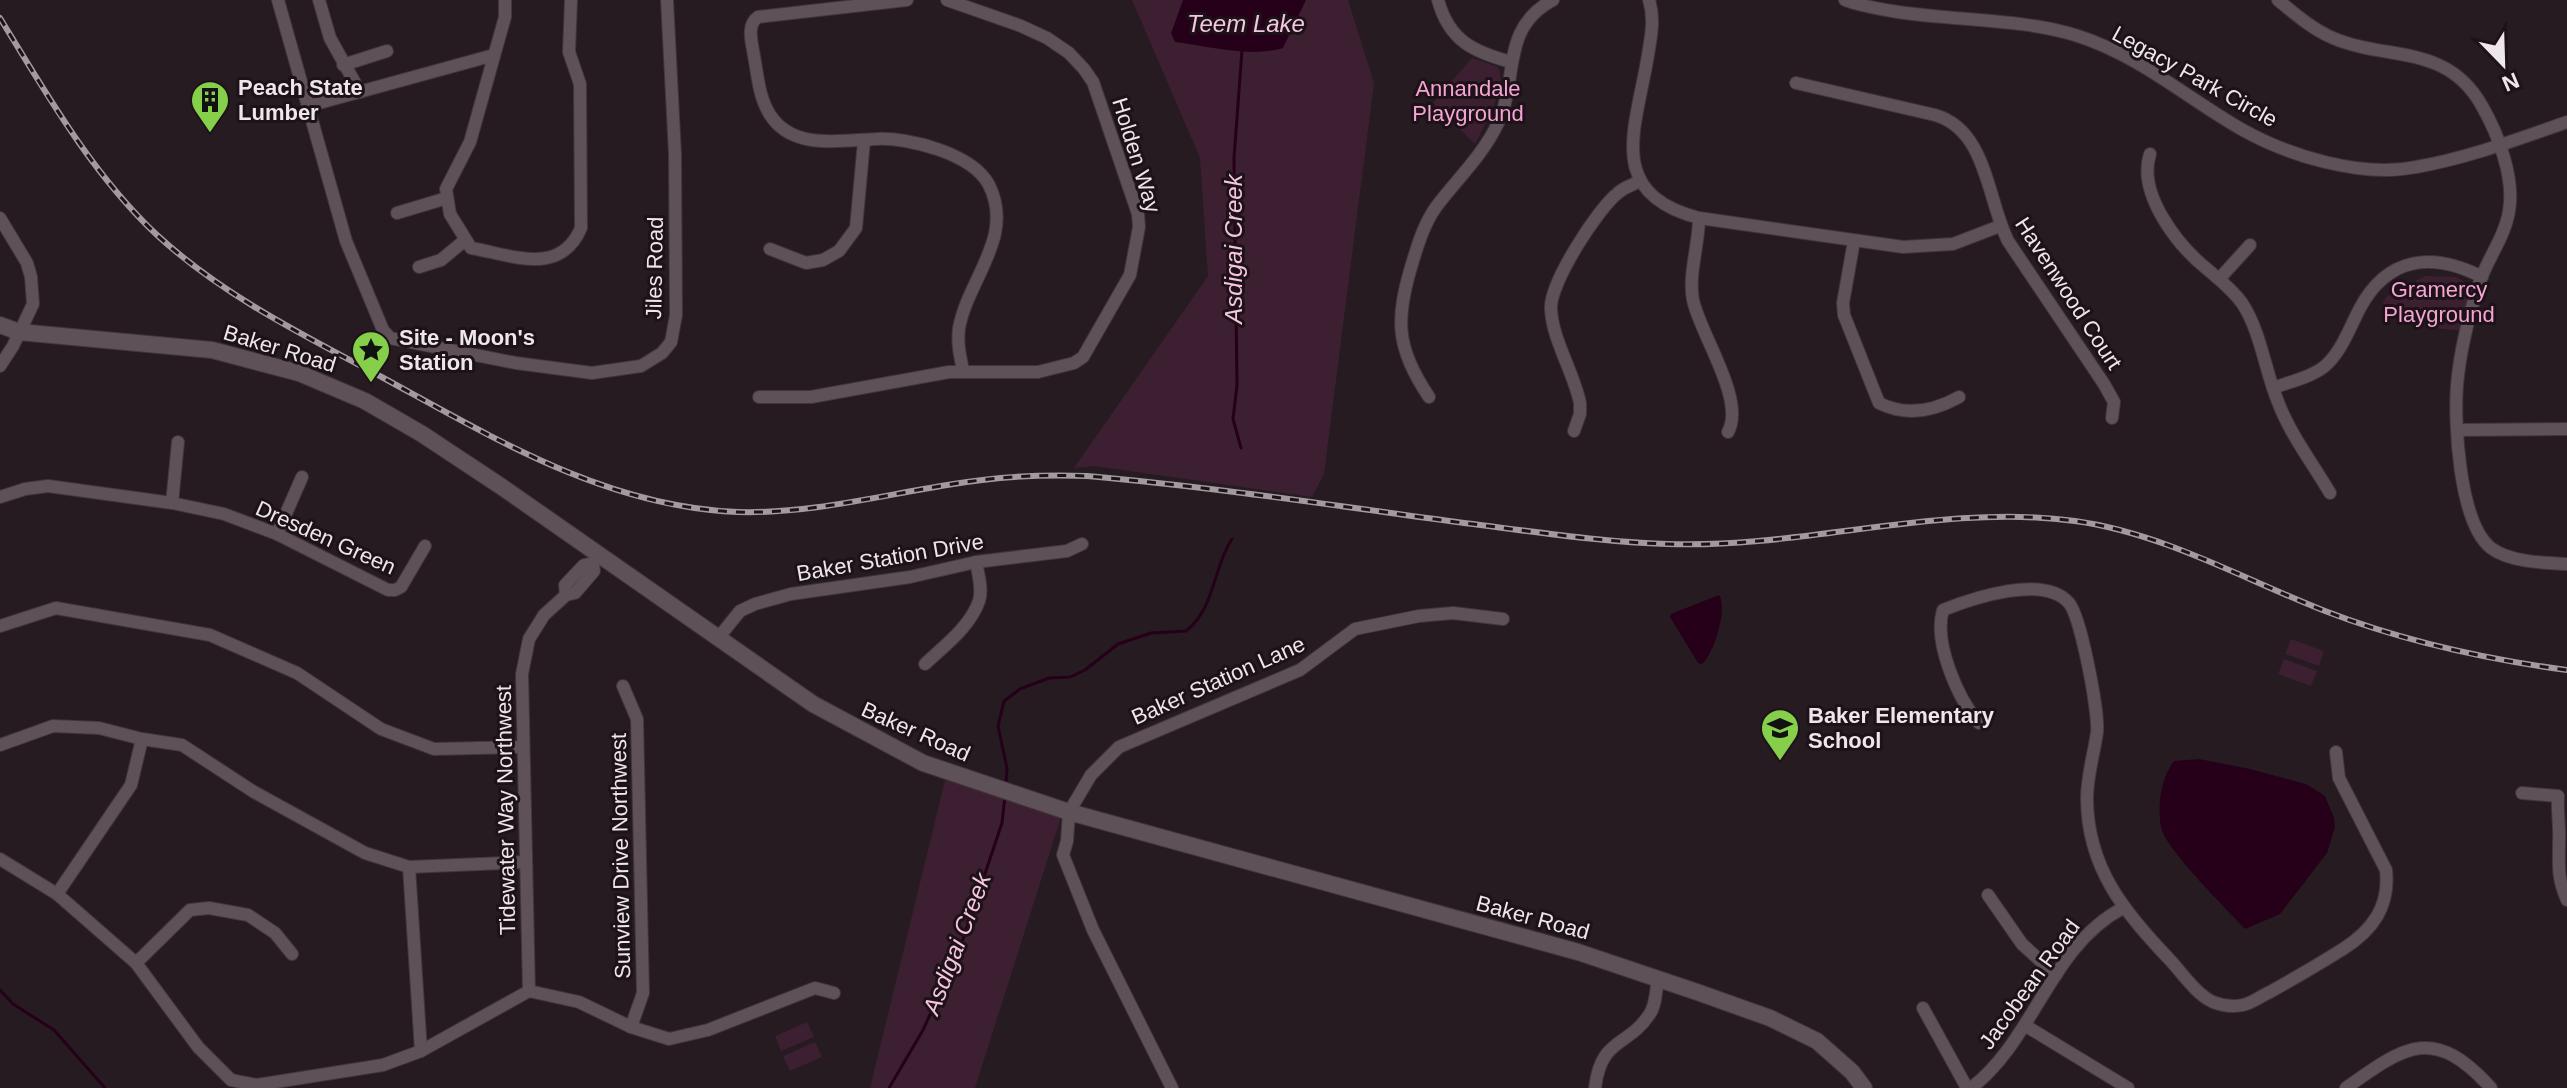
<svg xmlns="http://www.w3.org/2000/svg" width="2567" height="1088" font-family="Helvetica,sans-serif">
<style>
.green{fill:#3c1f31}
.water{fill:#260019}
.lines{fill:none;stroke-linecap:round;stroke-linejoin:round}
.stream{stroke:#260019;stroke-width:3}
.street-casing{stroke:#3f373b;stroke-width:14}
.secondary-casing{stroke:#3f373b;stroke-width:18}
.street{stroke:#5e5158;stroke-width:12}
.secondary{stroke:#5e5158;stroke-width:16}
.rail-casing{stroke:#a29a9f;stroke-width:6}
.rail{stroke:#1c1218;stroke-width:3;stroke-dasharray:9;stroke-linecap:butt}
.labels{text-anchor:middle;stroke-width:6;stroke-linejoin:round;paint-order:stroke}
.street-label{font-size:22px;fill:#ede6ea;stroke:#1c1218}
.poi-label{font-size:22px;font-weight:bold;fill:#ede6ea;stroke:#1c1218;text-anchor:start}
.park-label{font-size:22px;fill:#f5a4d4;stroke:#1c1218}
.water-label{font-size:24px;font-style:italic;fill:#f7c5e2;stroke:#1c1218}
</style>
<rect width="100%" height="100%" fill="#251b21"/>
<g class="green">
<polygon points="1132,0 1348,0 1374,83 1324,474 1312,497 1094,466 1074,468 1208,276 1200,158"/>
<path d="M1472,58L1498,67C1509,85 1484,126 1475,144L1433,103Z"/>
<polygon points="2425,276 2456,277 2469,284 2471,291 2464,331 2434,328 2384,314 2381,307 2386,297"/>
<polygon points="2291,639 2324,651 2319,666 2285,654"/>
<polygon points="2284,659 2317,671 2311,686 2278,674"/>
<polygon points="947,772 1063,811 975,1088 870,1088"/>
<polygon points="807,1022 814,1037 781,1051 775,1036"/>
<polygon points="815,1042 822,1057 790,1071 783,1056"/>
</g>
<g class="water">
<path d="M1183,0H1306L1283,48C1251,58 1208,46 1175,42L1171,33Z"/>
<path d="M1719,595C1728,608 1714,654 1702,664L1698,663L1670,617L1671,614Z"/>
<path d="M2199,759L2250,769L2306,784L2325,796L2334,818L2335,827L2327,853L2280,914L2245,929C2228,910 2165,849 2161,827C2157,805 2161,778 2174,761Z"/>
</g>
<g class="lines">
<g class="stream">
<polyline points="1241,448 1233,419 1237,385 1234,158 1242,50"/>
<path d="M1006,783L1007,768L998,726L1004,701L1020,689L1049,678L1070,677L1085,670L1118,644L1151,633L1186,631C1215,609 1213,567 1232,539"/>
<polyline points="0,990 13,1004 54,1030 105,1088"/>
<polyline points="889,1088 923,1030 959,951 1002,823 1005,796"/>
</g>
<g class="street-casing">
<g id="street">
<polyline points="278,0 346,241 383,330 390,338 516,363 592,373 641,366 662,353 671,342 676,315 675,154 667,0"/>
<polyline points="319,0 330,38 360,92"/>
<path d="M505,0V17L470,142L446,189L450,214L471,248C512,255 560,277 581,228L580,84L569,52L571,0"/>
<path d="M907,0L758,17C746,25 752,43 754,56C758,77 759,101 773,119C797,150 843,140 876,139C909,137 973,154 989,185C1015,237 968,279 959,328C957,343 960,356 963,370"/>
<path d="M1438,0C1449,41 1474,52 1511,62"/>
<path d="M1649,0C1655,19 1651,36 1648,55C1636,129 1604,193 1699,218L1903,247L1953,244L2000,226"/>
<path d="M1845,0C1860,6 1876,8 1892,11C1951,21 2022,18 2078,36C2138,55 2187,98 2241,129C2289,156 2361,178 2416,167C2468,158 2518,139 2567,122"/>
<path d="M2278,0C2295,14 2312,29 2333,38C2387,61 2447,43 2482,106C2498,134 2515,178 2509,211C2505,237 2487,259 2479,284C2469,315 2460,351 2457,385C2454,422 2459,523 2491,548C2509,562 2544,563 2567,564"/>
<polyline points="343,65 387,51"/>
<path d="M1796,83L1935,115C1987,130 1987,199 2008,241L2104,384L2114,402L2112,418"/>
<polyline points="308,106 494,55"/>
<path d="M2150,154C2137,193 2177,245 2207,269C2220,280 2232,289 2242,303C2261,332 2265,371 2278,402C2290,434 2313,464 2330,493"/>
<polyline points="397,213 447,198"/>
<polyline points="0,218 27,263 31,277 33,304 13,346 0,366"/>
<path d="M1699,218C1699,244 1688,275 1693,300C1700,334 1746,400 1728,432"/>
<path d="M1854,241L1843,303L1844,315L1879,403C1907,417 1934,411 1959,397"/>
<polyline points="770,249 806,263 823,260 839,251 856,228 864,141"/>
<polyline points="419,267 441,260 464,241"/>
<polyline points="2220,278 2250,245"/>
<path d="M2273,388C2289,382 2312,377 2325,366C2342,351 2350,327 2360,308C2388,256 2433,252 2482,277"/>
<polyline points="759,397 811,397 949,372 1038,372 1074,363 1083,357 1130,275 1139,227 1138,214 1093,82 1084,69 1069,53 1047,38 1021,26 947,0"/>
<path d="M1429,397C1396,348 1395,320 1412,264C1418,244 1424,224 1436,207C1457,179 1483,155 1498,123C1519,78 1500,28 1553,0"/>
<polyline points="2458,430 2567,429"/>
<path d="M1574,431L1580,414V403C1574,373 1552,339 1551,309C1549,284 1598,208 1618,193C1624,187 1633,185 1640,181"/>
<polyline points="0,497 25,489 48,486 172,503 224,514 277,534 388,590 395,590 401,587 425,546"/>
<polyline points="172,503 178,442"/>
<polyline points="277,534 302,477"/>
<polyline points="566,595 565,585 584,565 593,563"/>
<polyline points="0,626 56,608 210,635 297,673 381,729 434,749 523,747"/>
<polyline points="719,637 740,611 755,604 791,594 910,577 976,562 1067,551 1082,544"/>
<path d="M925,664C944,646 970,627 979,601C983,589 978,574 976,562"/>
<polyline points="623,686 637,719 643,993 631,1027"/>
<path d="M1979,723C1958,699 1933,642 1943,610C1973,598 2044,574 2069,603C2081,617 2099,713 2097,732C2094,754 2087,776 2087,798C2087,868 2125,913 2170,960C2183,974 2196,994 2213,1002C2223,1006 2233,1007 2243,1005C2252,1003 2261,996 2270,992C2295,978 2319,964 2343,949C2373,930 2390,906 2386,870L2339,778L2336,752"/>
<polyline points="0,745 53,726 99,728 142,739 182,745 254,792 365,853 409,867 525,862"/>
<path d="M2522,793L2558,796C2557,812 2560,827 2559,842C2559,866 2557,877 2567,900"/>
<polyline points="0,859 57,894 136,963 198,1047 231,1080 257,1085 383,1065 421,1051 529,991 579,1002 631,1027 669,1039 708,1030 815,988 834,993"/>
<polyline points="409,867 421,1051"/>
<polyline points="57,894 131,785 142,739"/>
<polyline points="1988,895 2022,944 2056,975"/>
<polyline points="136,963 190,910 209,908 248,915 275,933 292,954"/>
<polyline points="529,991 522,674 529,639 544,615 566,595 575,593 594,571 593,563 598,555"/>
<polyline points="1923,1008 1967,1088"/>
<polyline points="2026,1026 2128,1088"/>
<polyline points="1172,1088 1093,930 1063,855 1067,841 1069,812 1091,775 1119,747 1300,670 1355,629 1419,616 1453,613 1503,619"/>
<path d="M1595,1088C1601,1037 1628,1047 1649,1015C1656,1006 1656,990 1658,978"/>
<path d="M1971,1088C2035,1039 2050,946 2123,908"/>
<path d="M2346,1088C2406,1045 2434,1025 2491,1088"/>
</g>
</g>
<g class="secondary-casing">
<polyline id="secondary" points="0,325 19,332 212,350 299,373 365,401 422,434 502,487 813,704 923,763 1069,812 1578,952 1697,992 1770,1018 1817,1041 1852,1072 1864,1088"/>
</g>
<use href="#street" class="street"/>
<use href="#secondary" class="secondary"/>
<g class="rail-casing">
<path id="rail" d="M0,18C46,93 92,174 157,235C221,294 301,334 378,375C492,437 605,507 738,512C809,514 878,496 947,485C994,477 1040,474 1087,476C1213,487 1338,506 1464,523C1531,531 1599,542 1667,544C1804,549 1939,503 2075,521C2163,533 2243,579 2325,611C2403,641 2484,659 2567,670"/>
</g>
<use href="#rail" class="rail"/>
</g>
<defs>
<g id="building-pin" transform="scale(2)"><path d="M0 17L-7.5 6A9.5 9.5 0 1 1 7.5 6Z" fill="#86cf4b" stroke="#1c1218"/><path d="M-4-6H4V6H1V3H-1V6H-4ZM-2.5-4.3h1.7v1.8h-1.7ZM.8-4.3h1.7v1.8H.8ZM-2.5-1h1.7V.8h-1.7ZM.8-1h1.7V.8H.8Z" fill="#111"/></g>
<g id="sight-pin" transform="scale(2)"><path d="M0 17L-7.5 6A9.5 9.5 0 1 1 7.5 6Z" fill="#86cf4b" stroke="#1c1218"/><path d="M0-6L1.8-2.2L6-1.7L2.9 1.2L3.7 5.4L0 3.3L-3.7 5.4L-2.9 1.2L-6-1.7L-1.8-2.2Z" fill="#111"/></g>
<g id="school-pin" transform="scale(2)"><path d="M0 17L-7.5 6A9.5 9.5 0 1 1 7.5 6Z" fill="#86cf4b" stroke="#1c1218"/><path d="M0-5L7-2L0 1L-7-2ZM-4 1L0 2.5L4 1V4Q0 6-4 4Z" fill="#111"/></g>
</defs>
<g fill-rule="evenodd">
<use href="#building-pin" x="210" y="100"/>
<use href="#sight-pin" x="371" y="350"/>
<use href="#school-pin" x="1780" y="728"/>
</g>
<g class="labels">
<g class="street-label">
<text transform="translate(2195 76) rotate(29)" y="8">Legacy Park Circle</text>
<text transform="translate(1137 155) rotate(73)" y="8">Holden Way</text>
<text transform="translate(654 268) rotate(-89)" y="8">Jiles Road</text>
<text transform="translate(2069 293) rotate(57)" y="8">Havenwood Court</text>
<text transform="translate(280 348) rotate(17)" y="8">Baker Road</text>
<text transform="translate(326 537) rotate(24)" y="8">Dresden Green</text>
<text transform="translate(890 557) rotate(-10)" y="8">Baker Station Drive</text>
<text transform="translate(1218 680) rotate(-24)" y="8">Baker Station Lane</text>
<text transform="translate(916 731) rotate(24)" y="8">Baker Road</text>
<text transform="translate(505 810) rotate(-91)" y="8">Tidewater Way Northwest</text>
<text transform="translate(620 856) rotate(-91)" y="8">Sunview Drive Northwest</text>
<text transform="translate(1533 917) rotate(15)" y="8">Baker Road</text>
<text transform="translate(2029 984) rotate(-54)" y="8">Jacobean Road</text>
</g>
<g class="poi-label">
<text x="238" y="95">Peach State<tspan x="238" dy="25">Lumber</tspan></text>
<text x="399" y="345">Site - Moon's<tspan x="399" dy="25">Station</tspan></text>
<text x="1808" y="723">Baker Elementary<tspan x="1808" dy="25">School</tspan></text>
</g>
<g class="park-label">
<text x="1468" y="96">Annandale<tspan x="1468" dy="25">Playground</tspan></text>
<text x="2439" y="297">Gramercy<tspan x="2439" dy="25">Playground</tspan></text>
</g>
<g class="water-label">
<text x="1246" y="32">Teem Lake</text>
<text transform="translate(1234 249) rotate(-90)" y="8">Asdigai Creek</text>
<text transform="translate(957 944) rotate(-69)" y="8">Asdigai Creek</text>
</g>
</g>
<g transform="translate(2503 64) rotate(157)" stroke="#1c1218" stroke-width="6" paint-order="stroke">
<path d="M0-6L14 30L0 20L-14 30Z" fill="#ede6ea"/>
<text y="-12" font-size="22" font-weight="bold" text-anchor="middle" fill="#ede6ea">N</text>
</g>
</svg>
